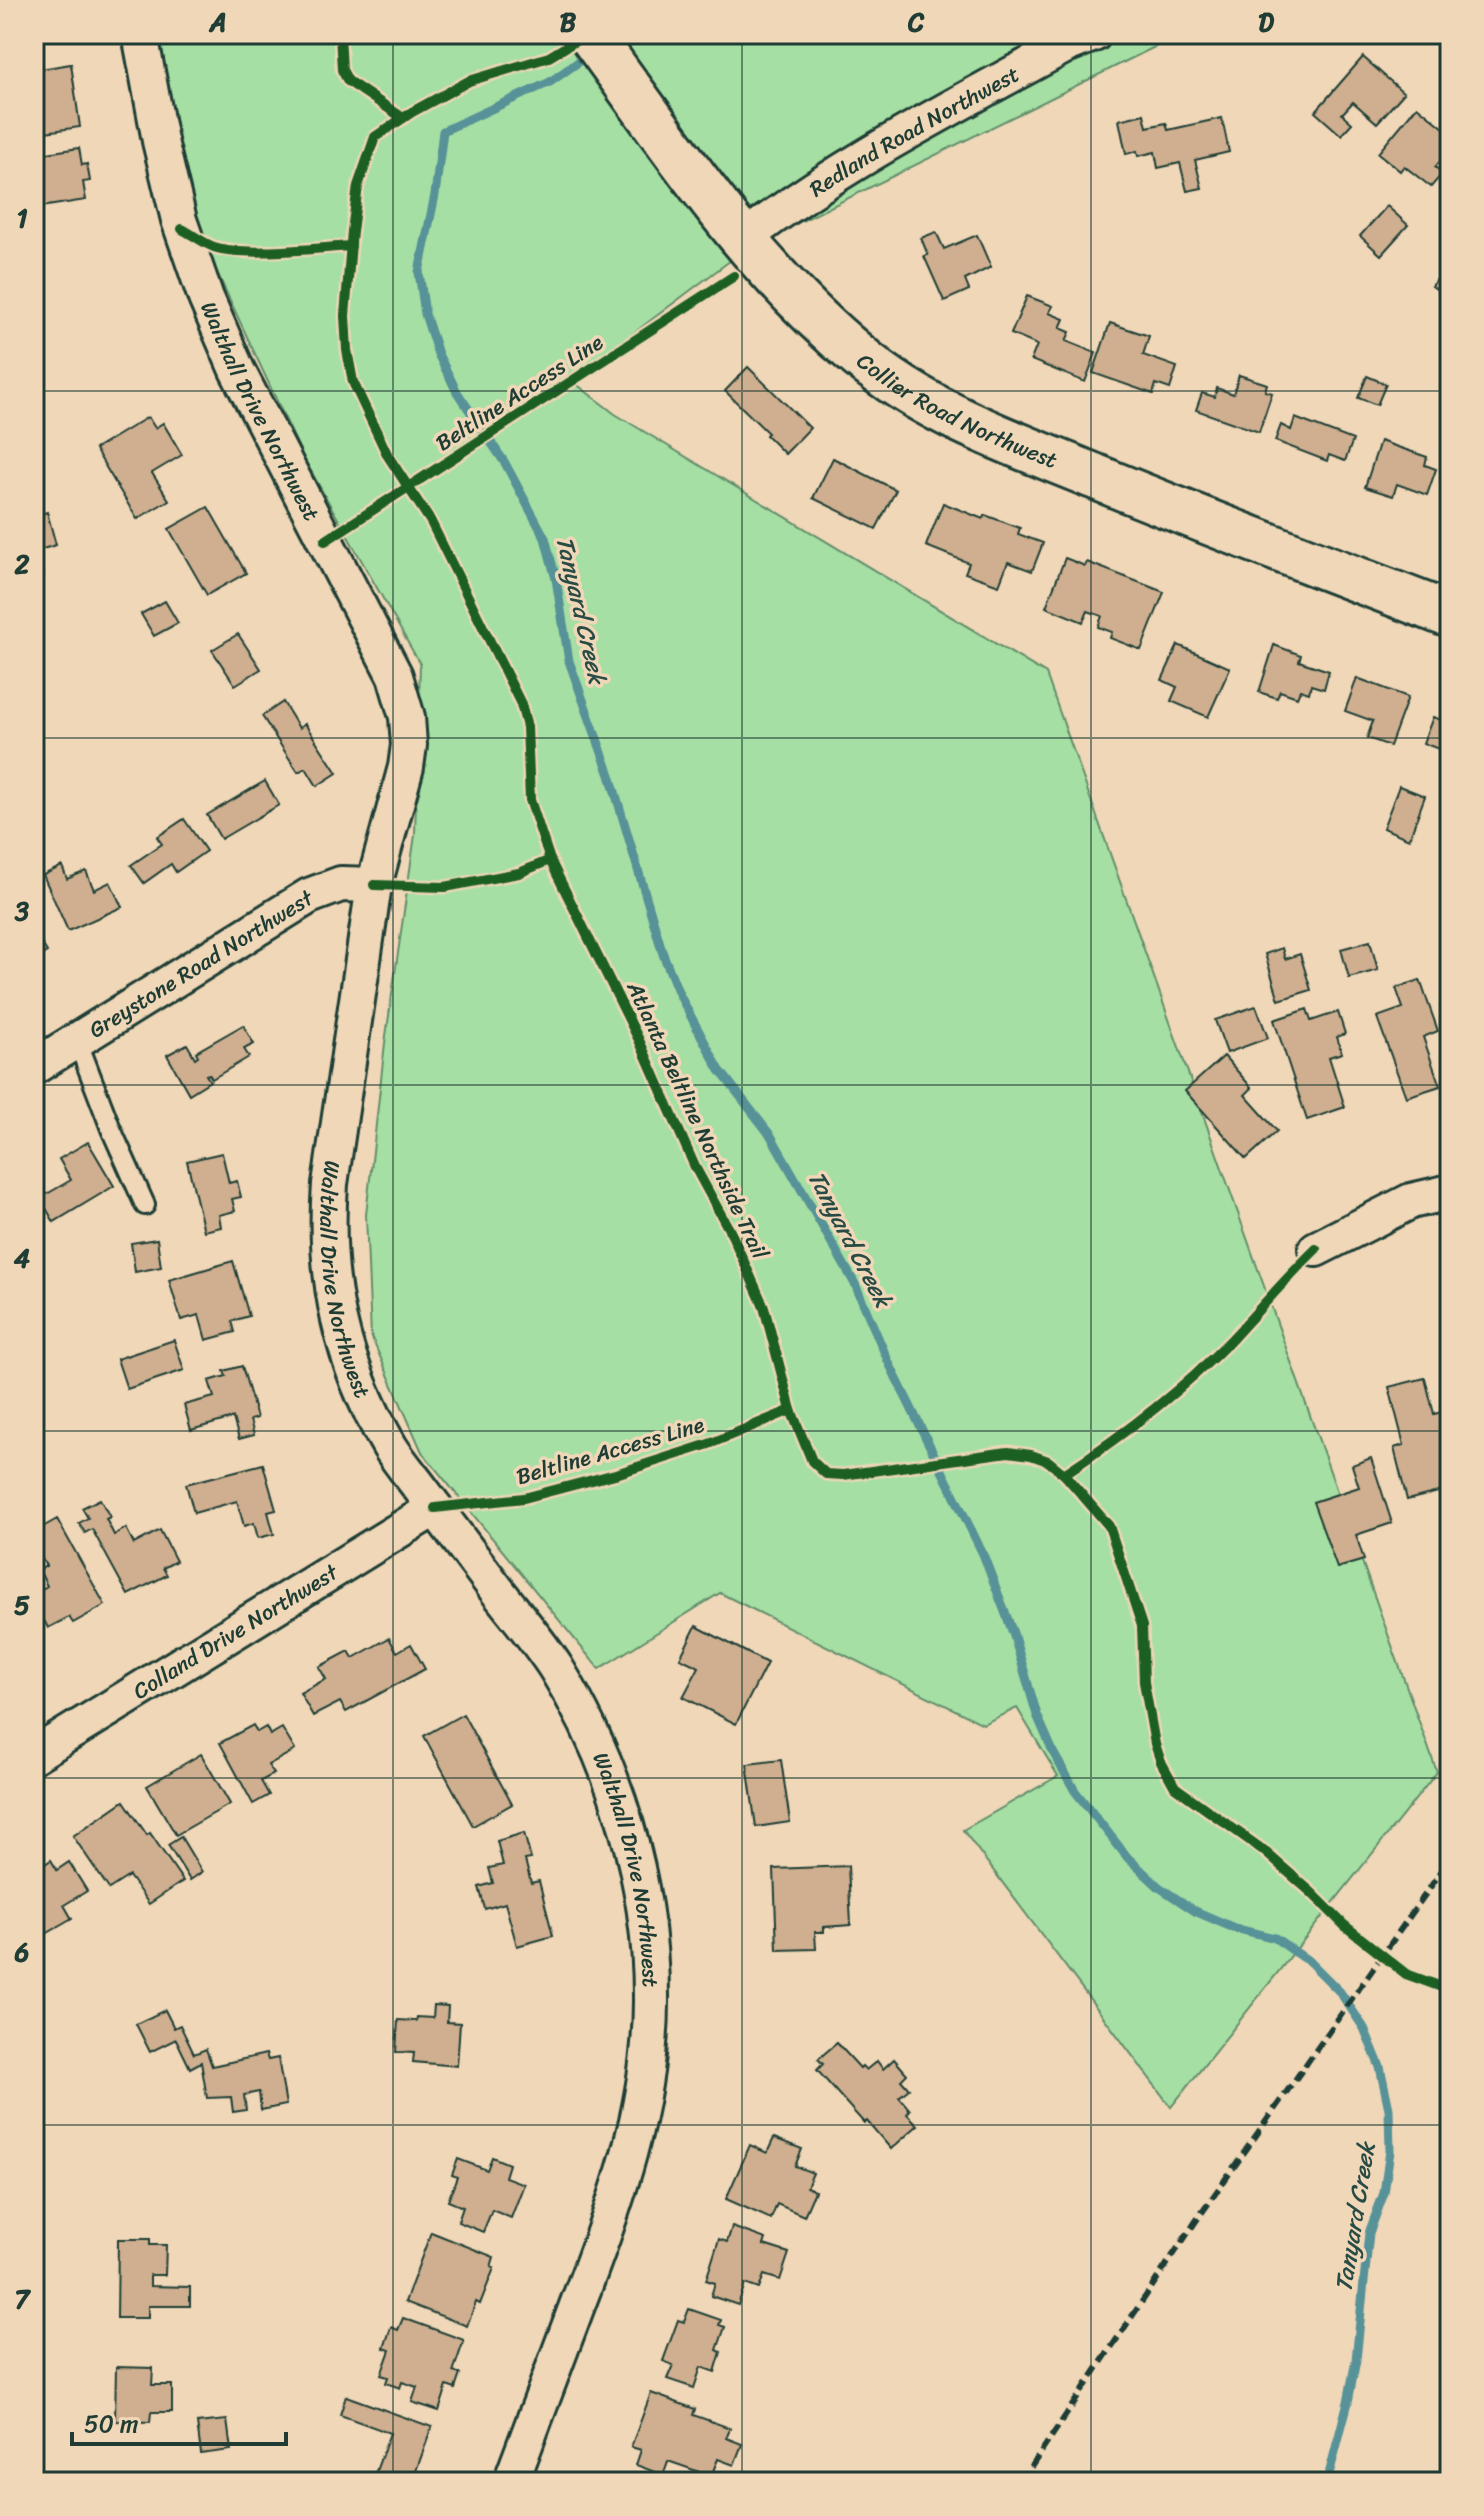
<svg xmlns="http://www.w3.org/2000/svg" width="1484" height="2516" font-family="Sriracha,sans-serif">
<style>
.green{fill:#a6dfa3;stroke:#628e6c;stroke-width:2}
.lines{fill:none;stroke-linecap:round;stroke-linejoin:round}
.stream{stroke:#579298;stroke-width:9}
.building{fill:#cfaf8f;stroke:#1f3d34;stroke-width:2}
.lane-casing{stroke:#1f3d34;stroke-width:24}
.street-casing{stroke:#1f3d34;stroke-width:40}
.secondary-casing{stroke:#1f3d34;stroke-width:50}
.lane{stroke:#f0d7b8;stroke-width:18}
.street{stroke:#f0d7b8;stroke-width:34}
.secondary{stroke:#f0d7b8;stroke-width:44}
.rail{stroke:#1f3d34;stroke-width:6;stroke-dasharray:12 6;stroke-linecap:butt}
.cycleway-casing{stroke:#f0d7b8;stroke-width:15}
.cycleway{stroke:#1b5e20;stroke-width:10}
.grid{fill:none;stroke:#1f3d34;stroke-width:2;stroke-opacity:0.55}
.labels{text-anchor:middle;stroke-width:7;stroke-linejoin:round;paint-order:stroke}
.street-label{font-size:22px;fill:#1f3d34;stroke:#f0d7b8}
.water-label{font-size:24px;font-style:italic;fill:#284b45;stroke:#f0d7b8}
.neatline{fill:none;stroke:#1f3d34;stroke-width:3}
.grid-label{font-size:26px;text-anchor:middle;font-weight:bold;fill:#1f3d34}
</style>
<rect width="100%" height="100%" fill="#f0d7b8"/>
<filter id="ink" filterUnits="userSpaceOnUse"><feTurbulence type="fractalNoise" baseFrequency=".0125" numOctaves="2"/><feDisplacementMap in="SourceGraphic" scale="16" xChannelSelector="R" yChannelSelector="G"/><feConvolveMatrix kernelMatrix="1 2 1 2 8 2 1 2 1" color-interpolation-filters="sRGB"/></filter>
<g filter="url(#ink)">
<polygon class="green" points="153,34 585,34 596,49 625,34 1181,34 747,248 571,380 615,414 1046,674 1437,1772 1171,2107 963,1830 1058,1776 1017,1708 983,1724 720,1593 599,1669 422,1452 371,1336 366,1215 385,1043 415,835 420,664 303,457 202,240"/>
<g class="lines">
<g class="stream">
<polyline points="612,46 647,34"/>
<polyline points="591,53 550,82 443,131 435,195 419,272 425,314 438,354 457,392 505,463 545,538 556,579 569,661 610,775 663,954 679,994 719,1069 771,1136 855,1284 889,1363 983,1554 1013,1633 1037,1715 1054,1754 1075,1791 1128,1858 1159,1887 1195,1911 1234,1928 1275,1938 1310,1962 1340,1992 1364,2028 1380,2067 1389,2109 1390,2151 1384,2193 1369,2233 1356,2360 1348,2402 1327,2482"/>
</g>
</g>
<g class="building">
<polygon points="1363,57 1404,93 1377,123 1353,102 1342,114 1352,123 1341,135 1315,112"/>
<polygon points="71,64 80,127 38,133 34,105 34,70"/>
<polygon points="1417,106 1450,133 1450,162 1444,157 1435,167 1443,173 1431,187 1404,166 1400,171 1378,153"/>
<polygon points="1144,114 1147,127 1166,123 1168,130 1222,118 1229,152 1195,160 1202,188 1187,191 1180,163 1158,168 1155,152 1138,156 1137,151 1126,154 1119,120"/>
<polygon points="79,148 82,165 87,164 90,181 83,182 86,200 34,208 34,155"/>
<polygon points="1387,206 1408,225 1381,255 1360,236"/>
<polygon points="936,232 944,249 977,235 991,267 965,280 969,290 944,301 924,256 928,255 921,238"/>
<polygon points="1450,261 1450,299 1432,286"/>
<polygon points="1027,296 1053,306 1049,313 1064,319 1060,328 1070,332 1066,341 1096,353 1085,382 1031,360 1037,345 1011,334"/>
<polygon points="1110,323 1149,336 1143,355 1177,367 1170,389 1156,384 1153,394 1093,373"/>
<polygon points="748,367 810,428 785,454 766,435 768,433 725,391"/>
<polygon points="1239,375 1267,384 1265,391 1272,393 1259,432 1196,410 1202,393 1215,397 1217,388 1233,394"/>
<polygon points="1367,376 1386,384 1377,405 1358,398"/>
<polygon points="148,417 155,428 163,423 182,455 152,473 169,500 137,519 95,449"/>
<polygon points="1295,418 1353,440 1345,461 1329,455 1327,461 1275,441 1281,425 1291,430"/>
<polygon points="1380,441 1427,457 1425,465 1436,469 1427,495 1397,484 1393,496 1365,487"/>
<polygon points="833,458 896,490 876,529 813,498"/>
<polygon points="943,503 983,519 985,515 1020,528 1018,534 1043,543 1032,571 1008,562 999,585 965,573 969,563 926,546"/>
<polygon points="208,507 246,573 207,595 169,529"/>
<polygon points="47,512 56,545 36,551 44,576 34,579 34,516"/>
<polygon points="1065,558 1085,566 1087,562 1164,592 1141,650 1110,638 1112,632 1098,627 1102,616 1088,611 1083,622 1046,607"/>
<polygon points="165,601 178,623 154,636 141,614"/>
<polygon points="238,634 261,669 235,685 212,650"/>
<polygon points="1178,645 1230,668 1208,717 1171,701 1177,687 1162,680"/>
<polygon points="1274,645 1301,655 1299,661 1329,671 1324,689 1311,685 1309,693 1300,690 1297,697 1280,691 1277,698 1259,692"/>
<polygon points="1357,678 1408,697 1390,746 1367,738 1373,721 1345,711"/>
<polygon points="283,702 299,728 305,724 337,773 317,786 306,768 298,772 262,716"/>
<polygon points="1433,717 1449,723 1450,719 1450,762 1440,759 1444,751 1423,743"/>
<polygon points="265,781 279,805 221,839 207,815"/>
<polygon points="1399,786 1425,796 1409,839 1383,828"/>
<polygon points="184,819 206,851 176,872 171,864 144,883 131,865 162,844 157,837"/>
<polygon points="62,866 67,879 86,871 94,890 110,882 122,907 68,931 43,875"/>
<polygon points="34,931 47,952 34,960"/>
<polygon points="1370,941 1378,970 1349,978 1341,949"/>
<polygon points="1282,948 1285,959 1300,954 1311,990 1279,1000 1265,954"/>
<polygon points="1420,980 1438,1031 1423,1037 1440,1086 1406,1097 1377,1017 1403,1008 1396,988"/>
<polygon points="1256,1006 1268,1038 1227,1053 1215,1020"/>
<polygon points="1307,1009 1311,1021 1338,1012 1345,1034 1337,1037 1342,1053 1329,1057 1345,1107 1307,1120 1274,1020"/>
<polygon points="243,1025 254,1044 244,1049 249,1057 212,1079 209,1074 206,1075 210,1081 189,1094 167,1055 187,1044 195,1058 198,1056 196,1052"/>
<polygon points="1224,1056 1252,1088 1245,1095 1277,1131 1246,1159 1185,1091"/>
<polygon points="88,1142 114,1186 54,1222 40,1198 71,1180 59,1159"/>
<polygon points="222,1153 229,1183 237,1181 241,1197 232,1199 235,1211 219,1215 221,1227 204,1231 187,1161"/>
<polygon points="157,1239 161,1267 135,1272 131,1243"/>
<polygon points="233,1261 249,1316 232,1321 235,1332 206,1340 199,1315 181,1320 169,1280"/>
<polygon points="174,1340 184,1370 127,1389 117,1359"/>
<polygon points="242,1366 257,1418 250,1420 254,1435 239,1439 233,1418 191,1430 184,1405 214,1397 209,1381 226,1376 224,1371"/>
<polygon points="1425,1378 1434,1414 1450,1410 1450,1489 1407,1500 1394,1448 1404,1445 1389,1387"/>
<polygon points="1371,1458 1392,1523 1356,1535 1364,1560 1337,1568 1313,1502 1359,1487 1352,1465"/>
<polygon points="263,1464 276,1510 268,1512 274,1534 258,1538 254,1523 244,1526 237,1501 194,1513 186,1484"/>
<polygon points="100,1499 110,1517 106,1519 114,1535 126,1528 134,1544 160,1530 176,1561 163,1568 167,1575 128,1595 92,1529 85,1533 79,1523 88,1518 82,1508"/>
<polygon points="57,1519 105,1605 73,1623 69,1617 48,1628 45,1622 39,1625 34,1616 34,1594 47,1586 39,1570 46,1566 34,1545 34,1532"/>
<polygon points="696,1626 767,1663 736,1724 683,1697 699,1667 680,1658"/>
<polygon points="389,1638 397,1652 411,1644 425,1669 346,1712 340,1702 313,1716 300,1693 326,1679 319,1667 349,1651 353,1658"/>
<polygon points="463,1714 512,1804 473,1826 424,1736"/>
<polygon points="253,1725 257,1732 266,1727 270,1735 282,1728 295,1750 268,1765 274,1774 261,1781 269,1795 253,1804 220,1743"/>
<polygon points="201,1754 230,1804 176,1835 147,1786"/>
<polygon points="781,1760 790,1822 756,1827 747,1764"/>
<polygon points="124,1801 147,1835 150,1833 183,1881 149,1904 129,1876 109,1889 73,1836"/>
<polygon points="524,1833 531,1859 525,1860 531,1883 539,1881 553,1936 517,1946 505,1903 485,1909 479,1887 493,1883 489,1868 503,1865 497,1841"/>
<polygon points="181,1837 202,1872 190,1880 168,1845"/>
<polygon points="34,1859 39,1868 51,1860 57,1870 69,1862 87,1891 64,1905 72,1919 39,1938 34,1931"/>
<polygon points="848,1866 851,1925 824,1927 824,1932 815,1932 816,1949 777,1950 774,1869"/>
<polygon points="434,2005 448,2006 447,2022 460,2023 457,2066 413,2062 414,2053 396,2052 398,2020 416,2021 417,2017 433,2018"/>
<polygon points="165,2010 174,2028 180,2025 194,2054 206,2049 212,2066 266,2054 268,2060 278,2058 286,2105 261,2110 259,2092 244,2095 246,2110 233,2112 231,2097 207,2098 201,2062 190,2068 176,2039 150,2052 136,2024"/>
<polygon points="837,2043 860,2068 862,2066 866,2070 877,2061 883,2069 894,2059 907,2074 901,2080 909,2089 899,2097 910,2110 907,2114 918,2125 891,2149 867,2121 864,2123 817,2070 823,2064 818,2059"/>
<polygon points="774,2138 802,2149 795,2166 813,2173 807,2187 815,2191 804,2216 777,2204 771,2219 726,2199 750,2145 767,2153"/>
<polygon points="492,2157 509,2164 505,2177 524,2184 511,2218 492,2210 483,2232 458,2222 463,2207 448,2201 457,2177 452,2175 458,2159 487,2170"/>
<polygon points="732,2227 766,2239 764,2245 789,2253 780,2280 764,2275 759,2289 745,2284 738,2305 711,2296 715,2283 706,2280 719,2239 727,2242"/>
<polygon points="431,2232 494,2257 491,2267 494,2268 480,2304 476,2302 467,2326 405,2302"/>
<polygon points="118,2239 150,2239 150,2245 166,2245 165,2275 150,2275 150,2286 190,2287 190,2306 148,2306 148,2318 117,2318"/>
<polygon points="689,2309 721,2320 719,2325 725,2327 717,2350 721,2352 715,2372 701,2367 694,2388 667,2379 673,2365 663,2361 678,2320 684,2322"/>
<polygon points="403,2318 464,2340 453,2372 460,2374 455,2389 447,2386 439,2411 412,2402 417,2387 402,2382 400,2388 386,2383 388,2377 381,2375 390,2350 384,2348 391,2327 398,2330"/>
<polygon points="116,2367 153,2368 152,2385 172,2385 172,2412 151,2412 150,2422 115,2421"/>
<polygon points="651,2393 695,2409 693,2415 730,2428 726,2438 742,2444 734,2465 718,2459 711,2476 668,2461 663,2475 636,2465 641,2450 631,2447"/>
<polygon points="346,2396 432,2427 412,2482 372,2482 390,2433 340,2415"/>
<polygon points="227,2420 231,2450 201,2454 197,2423"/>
</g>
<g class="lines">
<g class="lane-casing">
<polyline id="lane" points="77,1040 111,1129 145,1205"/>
</g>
<g class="street-casing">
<g id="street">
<path id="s1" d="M140,34L160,141L179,220L206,298L237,370L395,676L407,717L409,745L406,767L374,885L330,1184C323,1280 341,1363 390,1447C400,1463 413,1478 424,1493C448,1525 472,1557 496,1589C516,1615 538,1640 556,1668C616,1766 651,1880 651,1996C652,2105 616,2204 578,2303C556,2363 533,2422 511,2482"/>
<path id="s2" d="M742,240C842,163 955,106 1066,45L1094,34"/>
<path id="s3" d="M34,1067L309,896L341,884L374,885"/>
<polyline points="1316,1249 1411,1201 1450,1192"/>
<path id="s4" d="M34,1755L435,1508"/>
</g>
</g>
<g class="secondary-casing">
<g id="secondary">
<path id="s5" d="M590,34C673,147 750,267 860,357C929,415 1014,443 1096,477C1213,525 1332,570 1450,615"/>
</g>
</g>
<use href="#lane" class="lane"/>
<use href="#street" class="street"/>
<use href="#secondary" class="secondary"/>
<polyline class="rail" points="1021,2482 1196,2221 1450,1859"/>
<g class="cycleway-casing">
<g id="cycleway">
<polyline points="340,34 342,70 348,81 403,118"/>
<polyline points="587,34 549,57 469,81 412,112 375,137 358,186 352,231 345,316 347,350 353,382 388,456 431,522 521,704 527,727 530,800 550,860 639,1040 695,1167 732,1235 764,1307 791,1410 812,1461 826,1474 843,1475 1008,1452 1031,1455 1048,1461 1064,1474 1109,1526 1142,1626 1144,1682 1155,1744 1161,1762 1175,1787 1263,1850 1311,1892 1344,1925 1406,1974 1450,1990"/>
<path d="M182,229C192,234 203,243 214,247C245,257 316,248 351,246"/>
<polyline points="325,541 734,276"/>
<polyline points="374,885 445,887 519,873 550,860"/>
<path d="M1064,1474C1125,1434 1181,1391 1232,1339C1260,1309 1286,1278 1316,1249"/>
<polyline points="435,1508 524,1498 619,1473 709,1444 791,1410"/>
</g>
</g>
<use href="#cycleway" class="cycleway"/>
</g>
</g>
<path class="grid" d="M393,34V2482M742,34V2482M1091,34V2482M34,391H1450M34,738H1450M34,1085H1450M34,1431H1450M34,1778H1450M34,2125H1450"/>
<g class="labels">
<g class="street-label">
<text dy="8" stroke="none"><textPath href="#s2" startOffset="204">Redland Road Northwest</textPath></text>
<text transform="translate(519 392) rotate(-33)" y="8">Beltline Access Line</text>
<text dy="8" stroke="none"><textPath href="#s5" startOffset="534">Collier Road Northwest</textPath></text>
<text dy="8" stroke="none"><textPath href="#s1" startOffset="398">Walthall Drive Northwest</textPath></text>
<text dy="8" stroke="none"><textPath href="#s3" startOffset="196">Greystone Road Northwest</textPath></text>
<text transform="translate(698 1120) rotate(65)" y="8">Atlanta Beltline Northside Trail</text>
<text dy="8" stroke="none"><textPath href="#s1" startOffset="1310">Walthall Drive Northwest</textPath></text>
<text transform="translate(610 1450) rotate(-16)" y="8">Beltline Access Line</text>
<text dy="8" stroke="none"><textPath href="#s4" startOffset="236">Colland Drive Northwest</textPath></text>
<text dy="8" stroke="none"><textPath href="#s1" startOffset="1980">Walthall Drive Northwest</textPath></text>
</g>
<g class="water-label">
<text transform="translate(581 610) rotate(77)" y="8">Tanyard Creek</text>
<text transform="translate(850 1239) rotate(62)" y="8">Tanyard Creek</text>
<text transform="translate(1355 2217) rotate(-81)" y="8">Tanyard Creek</text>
</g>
</g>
<rect width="1484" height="2516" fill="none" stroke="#f0d7b8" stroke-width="88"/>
<path d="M72 2432v12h214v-12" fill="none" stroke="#1f3d34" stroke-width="4"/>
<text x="84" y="2432" font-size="24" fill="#1f3d34" stroke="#f0d7b8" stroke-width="6" paint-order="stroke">50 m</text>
<rect x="44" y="44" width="1396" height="2428" class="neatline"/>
<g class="grid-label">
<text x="218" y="31">A</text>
<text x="568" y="31">B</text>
<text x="916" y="31">C</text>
<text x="1266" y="31">D</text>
<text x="22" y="227">1</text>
<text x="22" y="573">2</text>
<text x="22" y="920">3</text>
<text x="22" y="1267">4</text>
<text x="22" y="1614">5</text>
<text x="22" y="1961">6</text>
<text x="22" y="2308">7</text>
</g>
</svg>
